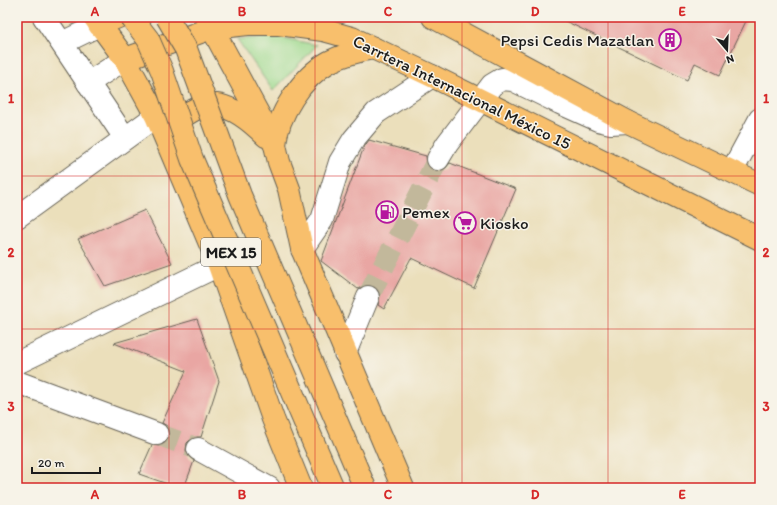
<svg xmlns="http://www.w3.org/2000/svg" width="777" height="505" font-family="Itim,sans-serif">
<style>
.green{fill:#9dd98d;stroke:#5c7a54}
.building{fill:#e9a6a3}
.lines{fill:none;stroke-linecap:round;stroke-linejoin:round}
.minor-tunnel{stroke:#c2b89b;stroke-width:22;stroke-dasharray:22 11;stroke-linecap:butt}
.minor-casing{stroke:#646054;stroke-width:24}
.major-casing{stroke:#646054;stroke-width:24}
.highway-casing{stroke:#646054;stroke-width:24}
.minor{stroke:#fff;stroke-width:22}
.major{stroke:#f8bf6c;stroke-width:22}
.highway{stroke:#f8bf6c;stroke-width:22}
.highway-bridge-casing{stroke:#646054;stroke-width:24;stroke-linecap:butt}
.highway-bridge{stroke:#f8bf6c;stroke-width:22}
.grid{fill:none;stroke:#d62828;stroke-width:1;stroke-opacity:0.55}
.labels{text-anchor:middle;stroke-width:3;stroke-linejoin:round;paint-order:stroke}
.shield{fill:#f7f3e8;stroke:#5e5c59;stroke-width:1}
.shield-label{font-size:16px;font-weight:bold;fill:#1c1c1c}
.poi-label{font-size:17px;fill:#1c1c1c;stroke:#f7f3e8;text-anchor:start}
.street-label{font-size:17px;fill:#1c1c1c;stroke:#f7f3e8}
.neatline{fill:none;stroke:#d62828;stroke-width:1.5}
.grid-label{font-size:13px;text-anchor:middle;font-weight:bold;fill:#d62828}
</style>
<rect width="100%" height="100%" fill="#f7f3e8"/>
<filter id="ink" filterUnits="userSpaceOnUse"><feTurbulence type="fractalNoise" baseFrequency=".025" numOctaves="2"/><feDisplacementMap in="SourceGraphic" scale="8" xChannelSelector="R" yChannelSelector="G"/><feConvolveMatrix kernelMatrix="1 2 1 2 8 2 1 2 1" color-interpolation-filters="sRGB"/></filter>
<filter id="wash" filterUnits="userSpaceOnUse"><feTurbulence type="fractalNoise" baseFrequency=".012" numOctaves="4" result="noise"/><feDisplacementMap in="SourceGraphic" scale="16" xChannelSelector="R" yChannelSelector="G"/><feGaussianBlur stdDeviation="0.9" result="paint"/><feColorMatrix in="noise" values="0 0 0 0 0 0 0 0 0 0 0 0 0 0 0 0 0 1.4 0 .05"/><feComposite in="paint" operator="in"/></filter>
<g filter="url(#wash)">
<rect width="100%" height="100%" fill="#ebdfbb"/>
<polygon class="green" points="279,37 317,45 273,91 237,39"/>
<g id="blocks">
<g class="building">
<polygon points="557,17 748,17 720,75 695,63 687,80"/>
<polygon points="369,140 426,156 427,165 432,170 437,171 444,170 450,163 516,189 474,288 411,258 384,309 378,305 380,296 378,289 373,286 367,285 361,287 358,289 321,261 364,147"/>
<polygon points="145,210 172,263 105,286 78,239"/>
<polygon points="197,319 219,381 201,437 197,437 192,438 187,443 186,450 187,455 194,461 184,488 179,488 139,474 152,445 159,446 165,444 169,439 169,432 167,426 162,423 186,371 114,343"/>
</g>
</g>
</g>
<g filter="url(#ink)">
<use href="#blocks" fill-opacity="0" stroke="#646054" stroke-width="1"/>
<g class="lines">
<g class="minor-tunnel">
<polyline points="368,297 438,159"/>
<polyline points="157,434 198,449"/>
</g>
<g class="minor-casing">
<g id="minor">
<polyline points="44,17 125,138"/>
<polyline points="62,43 99,25"/>
<polyline points="88,83 125,59"/>
<polyline points="438,159 447,144 492,85 502,79 513,80 560,103 598,120 611,123 628,122"/>
<polyline points="732,171 760,119"/>
<polyline points="17,217 156,116"/>
<polyline points="302,249 322,220 340,162 354,139 376,113 432,76"/>
<polyline points="345,353 368,297"/>
<polyline points="17,363 219,265"/>
<polyline points="17,382 157,434"/>
<polyline points="198,449 269,488"/>
</g>
</g>
<g class="major-casing">
<g id="major">
<polyline points="433,17 628,122 760,185"/>
<polyline points="99,25 118,17"/>
<polyline points="125,59 212,28 248,24 279,24 323,30 352,38 432,76 760,239"/>
</g>
</g>
<g class="highway-casing">
<g id="highway">
<polyline points="94,17 125,59 156,116 219,265 273,419 301,488"/>
<polyline points="206,17 275,145 279,162 289,189 302,249 403,488"/>
<path d="M172,137C175,125 181,116 192,111C199,107 208,104 216,105C234,107 254,124 266,136"/>
<path d="M275,145C277,115 302,77 329,62C343,55 357,51 373,48"/>
</g>
</g>
<use href="#minor" class="minor"/>
<use href="#major" class="major"/>
<use href="#highway" class="highway"/>
<g class="highway-bridge-casing">
<g id="highway-bridge">
<polyline points="131,17 148,39 162,71 192,159 333,488"/>
<polyline points="167,17 186,49 240,195 365,488"/>
</g>
</g>
<use href="#highway-bridge" class="highway-bridge"/>
</g>
</g>
<path class="grid" d="M169,17V488M315,17V488M462,17V488M608,17V488M17,176H760M17,329H760"/>
<defs>
<g id="building-ring" transform="scale(1.15)"><circle r="9.5" fill="#f7f3e8" stroke="#b5179e" stroke-width="1.5"/><path d="M-4-6H4V6H1V3H-1V6H-4ZM-2.5-4.3h1.7v1.8h-1.7ZM.8-4.3h1.7v1.8H.8ZM-2.5-1h1.7V.8h-1.7ZM.8-1h1.7V.8H.8Z" fill="#b5179e"/></g>
<g id="fuel-ring" transform="scale(1.15)"><circle r="9.5" fill="#f7f3e8" stroke="#b5179e" stroke-width="1.5"/><path d="M-5.5-6h7V0h2V4h1.3V-2.5L3-4.5l.8-.8L6-3V5H2.5V1h-1V6h-7ZM-4.2-4.7v3.2H.2V-4.7Z" fill="#b5179e"/></g>
<g id="supermarket-ring" transform="scale(1.15)"><circle r="9.5" fill="#f7f3e8" stroke="#b5179e" stroke-width="1.5"/><path d="M-6-5.5h2.5l.6 2H6L4.5 2H-2.5L-4.4-4H-6ZM-1.5 3.2a1.3 1.3 0 1 0 .1 0ZM3 3.2a1.3 1.3 0 1 0 .1 0Z" fill="#b5179e"/></g>
</defs>
<g fill-rule="evenodd">
<use href="#building-ring" x="670" y="40"/>
<use href="#fuel-ring" x="387" y="212"/>
<use href="#supermarket-ring" x="465" y="223"/>
</g>
<g class="labels">
<rect class="shield" x="201" y="238" width="60" height="28" rx="3"/>
<g class="shield-label">
<text x="231" y="258">MEX 15</text>
</g>
<g class="poi-label">
<text x="654" y="46" text-anchor="end">Pepsi Cedis Mazatlan</text>
<text x="402" y="218">Pemex</text>
<text x="480" y="229">Kiosko</text>
</g>
<g class="street-label">
<text transform="translate(462 92) rotate(26)" y="6">Carrtera Internacional México 15</text>
</g>
</g>
<rect width="777" height="505" fill="none" stroke="#f7f3e8" stroke-width="44"/>
<g transform="translate(727 50) rotate(161)" stroke="#f7f3e8" stroke-width="3" paint-order="stroke">
<path d="M0-3L7 15L0 10L-7 15Z" fill="#1c1c1c"/>
<text y="-6" font-size="11" font-weight="bold" text-anchor="middle" fill="#1c1c1c">N</text>
</g>
<path d="M32 467v6h68v-6" fill="none" stroke="#1c1c1c" stroke-width="2"/>
<text x="38" y="467" font-size="12" fill="#1c1c1c" stroke="#f7f3e8" stroke-width="3" paint-order="stroke">20 m</text>
<rect x="22" y="22" width="733" height="461" class="neatline"/>
<g class="grid-label">
<text x="95" y="16">A</text>
<text x="242" y="16">B</text>
<text x="388" y="16">C</text>
<text x="535" y="16">D</text>
<text x="682" y="16">E</text>
<text x="11" y="103">1</text>
<text x="766" y="103">1</text>
<text x="11" y="257">2</text>
<text x="766" y="257">2</text>
<text x="11" y="411">3</text>
<text x="766" y="411">3</text>
<text x="95" y="499">A</text>
<text x="242" y="499">B</text>
<text x="388" y="499">C</text>
<text x="535" y="499">D</text>
<text x="682" y="499">E</text>
</g>
</svg>
